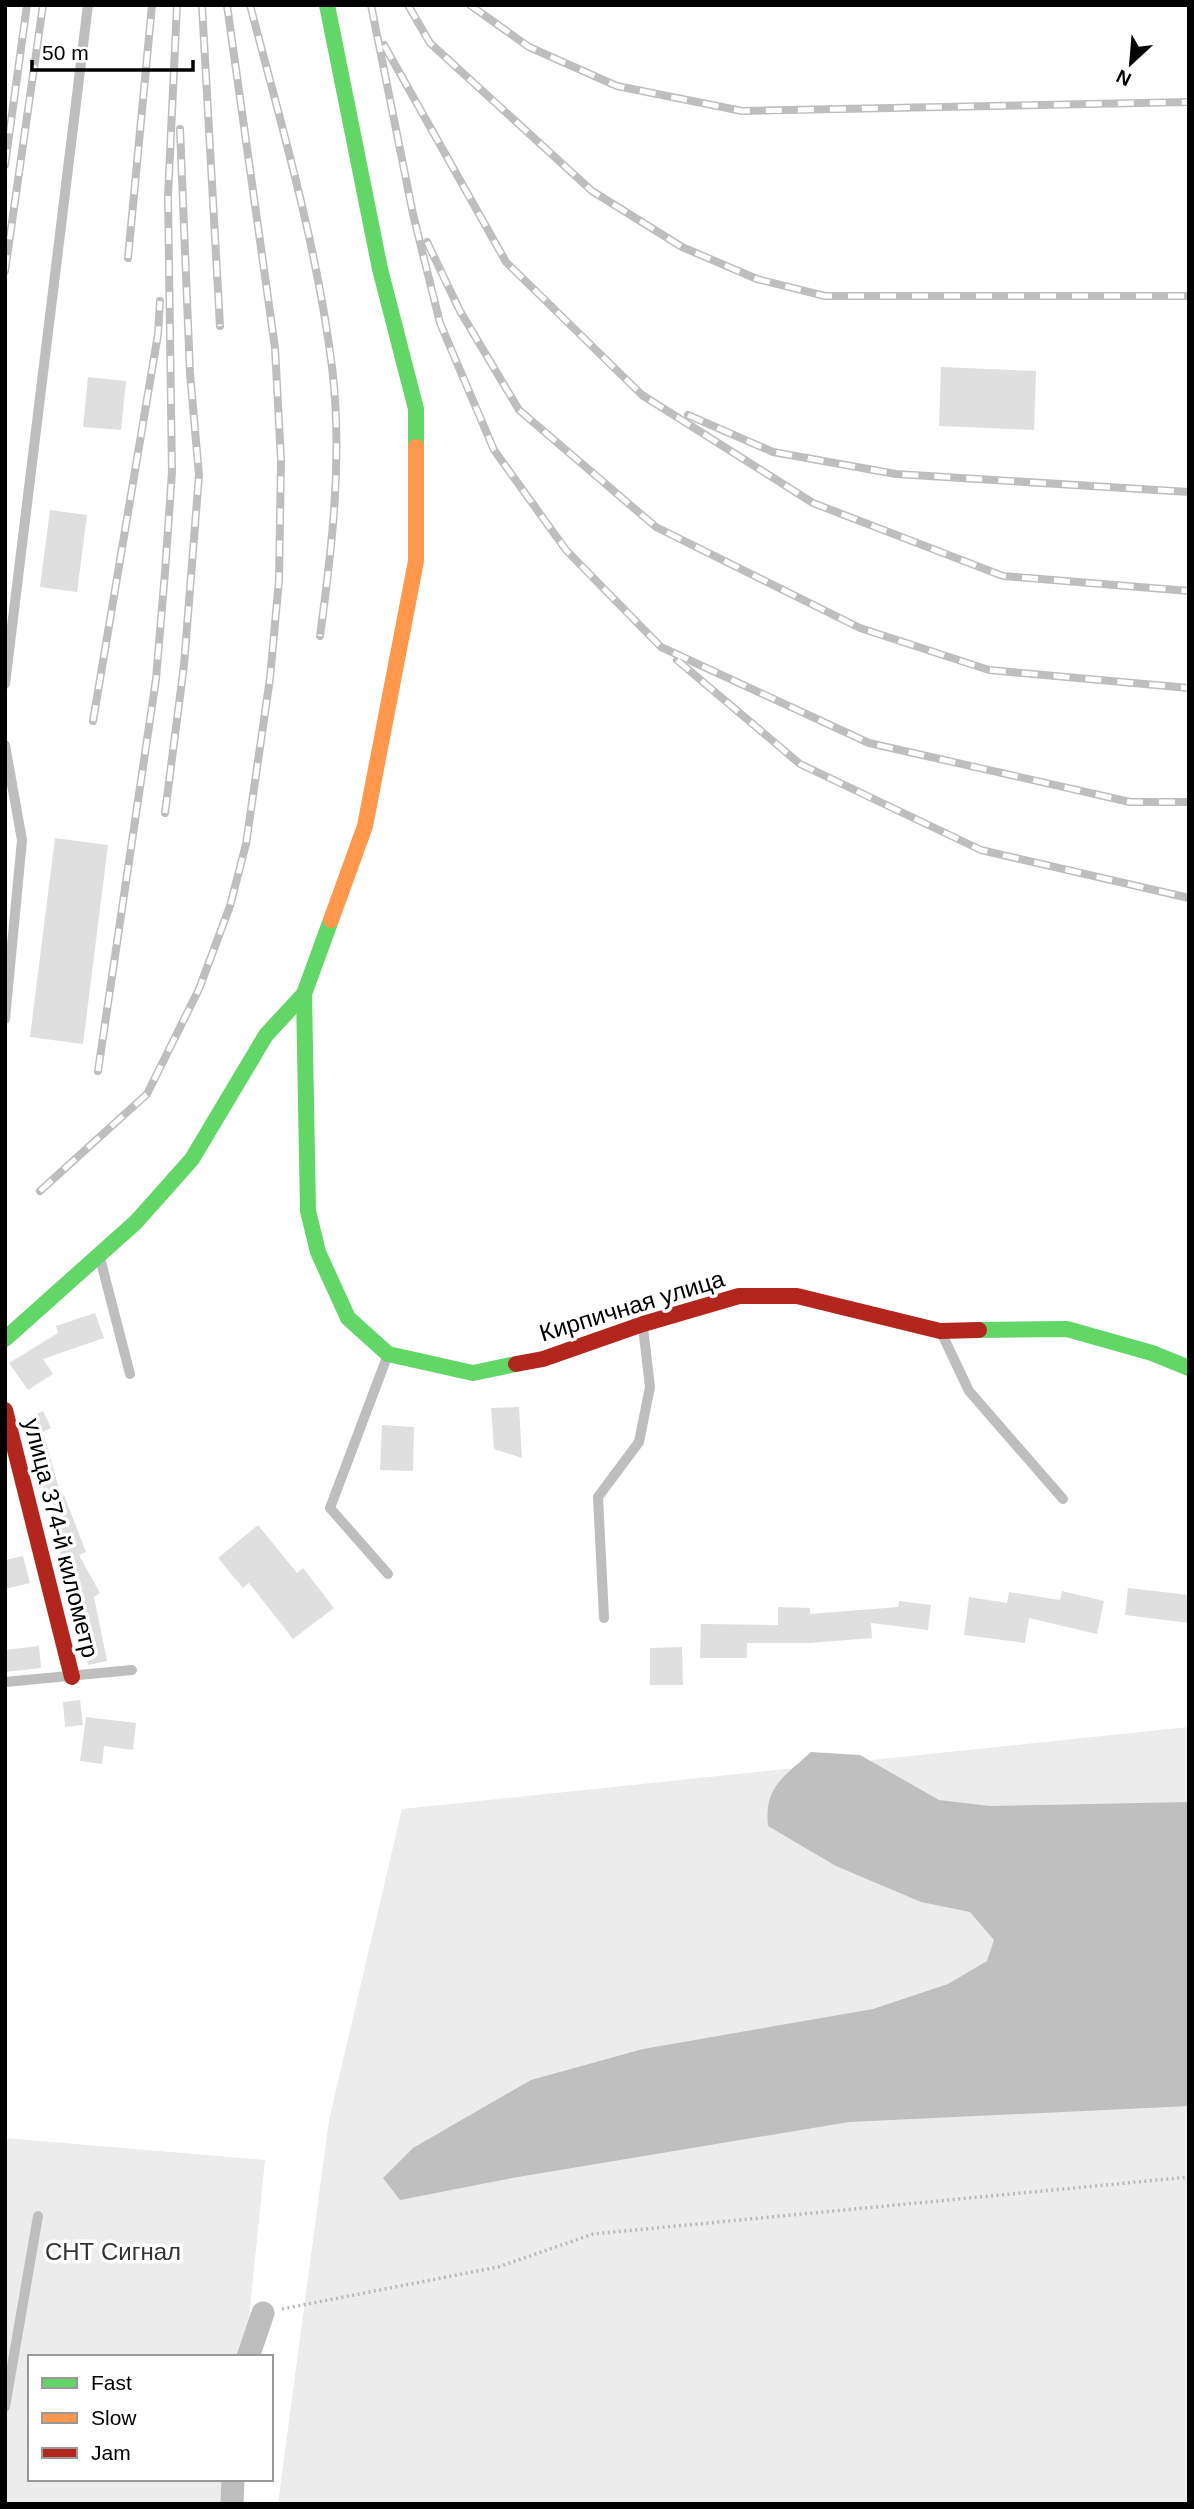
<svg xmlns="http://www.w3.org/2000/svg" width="1194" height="2509" font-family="Helvetica,sans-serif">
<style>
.green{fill:#ececec}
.water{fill:#bfbfbf}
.building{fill:#dfdfdf}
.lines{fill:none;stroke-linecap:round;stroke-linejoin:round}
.path{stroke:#b9b9b9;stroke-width:3.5;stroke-dasharray:2 3.5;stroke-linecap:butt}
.lane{stroke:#bebebe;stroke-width:10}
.street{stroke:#bebebe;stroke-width:23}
.fast{stroke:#63d668;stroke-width:16}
.slow{stroke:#ff974d;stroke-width:16}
.jam{stroke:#b3261e;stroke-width:16}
.rail-casing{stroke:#bebebe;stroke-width:8}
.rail{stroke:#fff;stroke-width:5;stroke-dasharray:16;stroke-linecap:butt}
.labels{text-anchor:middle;stroke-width:7;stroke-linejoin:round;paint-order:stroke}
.street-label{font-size:24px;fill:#000;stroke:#fff}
.park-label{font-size:24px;fill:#333;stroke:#fff}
</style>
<rect width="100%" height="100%" fill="#fff"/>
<g class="green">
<polygon points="1189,1727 1189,2504 278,2504 329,2120 402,1809"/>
<polygon points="5,2138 265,2160 245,2357 30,2357 30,2479 232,2479 229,2504 5,2504"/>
</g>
<path class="water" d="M811,1752L860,1755L939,1800L990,1806L1189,1802V2106L849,2122L512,2178L400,2200L383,2178L413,2148L531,2080L643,2049L873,2009L948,1984L987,1961L994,1940L970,1912L921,1902L836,1866L768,1826C764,1786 784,1777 811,1752Z"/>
<g class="building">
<polygon points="941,367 1036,371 1034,430 939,426"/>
<polygon points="88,377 126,381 121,430 83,427"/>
<polygon points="50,510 87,515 77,592 40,587"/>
<polygon points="55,838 108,845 83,1044 30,1037"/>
<polygon points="95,1313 104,1338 43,1359 53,1374 28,1390 9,1363 58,1333 56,1326"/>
<polygon points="519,1407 522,1458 494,1449 491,1408"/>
<polygon points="43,1411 51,1428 43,1432 61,1496 64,1495 86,1552 79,1555 100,1593 94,1597 107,1661 88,1665 26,1419"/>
<polygon points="382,1425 414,1427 413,1471 380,1470"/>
<polygon points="258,1525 297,1573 303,1568 334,1608 293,1639 249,1583 243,1588 218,1558"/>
<polygon points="23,1556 30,1583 5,1589 5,1560"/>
<polygon points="1128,1588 1189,1595 1189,1623 1125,1615"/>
<polygon points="1062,1591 1104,1601 1097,1634 1029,1618 1025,1643 964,1635 969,1597 1007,1603 1009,1592 1060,1600"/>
<polygon points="899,1601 931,1605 928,1630 871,1623 872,1638 810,1643 747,1643 747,1658 700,1658 701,1624 778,1625 778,1607 810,1608 810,1614 898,1607"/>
<polygon points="39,1646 41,1668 5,1672 5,1650"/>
<polygon points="682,1647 683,1685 650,1685 650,1648"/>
<polygon points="80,1700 83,1725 65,1727 63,1702"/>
<polygon points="86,1717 136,1723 133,1750 104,1746 102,1764 80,1761"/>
</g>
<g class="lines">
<polyline class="path" points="282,2309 498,2267 593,2234 1189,2177"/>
<g class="lane">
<polyline points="5,684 88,5"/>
<polyline points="5,745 22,840 5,1019"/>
<polyline points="100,1258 130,1374"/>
<polyline points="942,1334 969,1391 1063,1499"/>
<polyline points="387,1357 330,1508 388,1574"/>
<polyline points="604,1618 598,1497 639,1442 650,1387 643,1327"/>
<polyline points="5,1682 132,1670"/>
<polyline points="5,2407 38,2216"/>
</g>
<g class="street">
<polyline points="248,2357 263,2313"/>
<polyline points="232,2504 233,2479"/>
</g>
<g class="fast">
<polyline points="327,5 380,269 416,409 416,447"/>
<polyline points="304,994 308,1211 318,1252 348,1318 388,1354 473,1373 516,1364"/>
<polyline points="979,1330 1067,1329 1152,1353 1189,1368"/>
<polyline points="5,1339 136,1222 192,1159 266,1035 304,994 331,920"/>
</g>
<polyline class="slow" points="331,920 365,826 416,561 416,447"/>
<g class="jam">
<polyline points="516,1364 543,1359 643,1324 739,1296 797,1296 940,1331 979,1330"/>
<polyline points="5,1410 72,1677"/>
</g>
<g class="rail-casing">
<g id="rail">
<polyline points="202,5 220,326"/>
<path d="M250,5C281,124 317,245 332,367C343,456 332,548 320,636"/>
<polyline points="371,5 413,214 440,323 494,450 566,550 661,647 869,743 1130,802 1189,802"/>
<polyline points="408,5 430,43 592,191 682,247 757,279 825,296 1189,296"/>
<polyline points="470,5 529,47 617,86 742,111 1189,102"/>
<polyline points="384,45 506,262 642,395 813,503 1003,576 1189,591"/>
<polyline points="5,165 27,5"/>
<polyline points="427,242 460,311 519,410 656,527 860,628 989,670 1189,688"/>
<polyline points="128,258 152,5"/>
<polyline points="5,271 43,5"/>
<polyline points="688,415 773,452 896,474 1189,492"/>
<polyline points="677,660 800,764 981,850 1189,898"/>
<polyline points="93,721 158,334 160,301"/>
<polyline points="165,813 184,665 199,475 190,373 180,129"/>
<polyline points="98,1071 156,679 165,572 172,472 168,196 177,5"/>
<polyline points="40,1191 147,1094 199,989 230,906 246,844 270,678 279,580 281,460 275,348 227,5"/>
</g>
</g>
<use href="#rail" class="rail"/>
</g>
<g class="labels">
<g class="street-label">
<text transform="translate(632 1306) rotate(-17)" y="8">Кирпичная улица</text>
<text transform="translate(61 1538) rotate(76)" y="8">улица 374-й километр</text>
</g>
<g class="park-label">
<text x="113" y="2260">СНТ Сигнал</text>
</g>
</g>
<rect width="1194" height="2509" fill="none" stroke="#000000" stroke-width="14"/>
<rect x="28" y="2355" width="245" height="126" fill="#ffffff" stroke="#999999" stroke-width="2"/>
<rect x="42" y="2378" width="35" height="10" fill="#63d668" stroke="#999999" stroke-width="2"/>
<text x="91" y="2390" font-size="21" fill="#000000">Fast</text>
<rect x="42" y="2413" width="35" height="10" fill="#ff974d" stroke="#999999" stroke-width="2"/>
<text x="91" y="2425" font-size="21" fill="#000000">Slow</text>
<rect x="42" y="2448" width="35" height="10" fill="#b3261e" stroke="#999999" stroke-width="2"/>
<text x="91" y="2460" font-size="21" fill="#000000">Jam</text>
<g transform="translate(1131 63) rotate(206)" stroke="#ffffff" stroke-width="5" paint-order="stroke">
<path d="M0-5L12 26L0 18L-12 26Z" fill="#000000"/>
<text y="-10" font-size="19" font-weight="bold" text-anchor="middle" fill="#000000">N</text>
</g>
<path d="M32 60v10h161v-10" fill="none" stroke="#000000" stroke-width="3.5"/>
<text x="42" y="60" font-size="21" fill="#000000" stroke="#ffffff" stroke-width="5" paint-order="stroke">50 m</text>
</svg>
